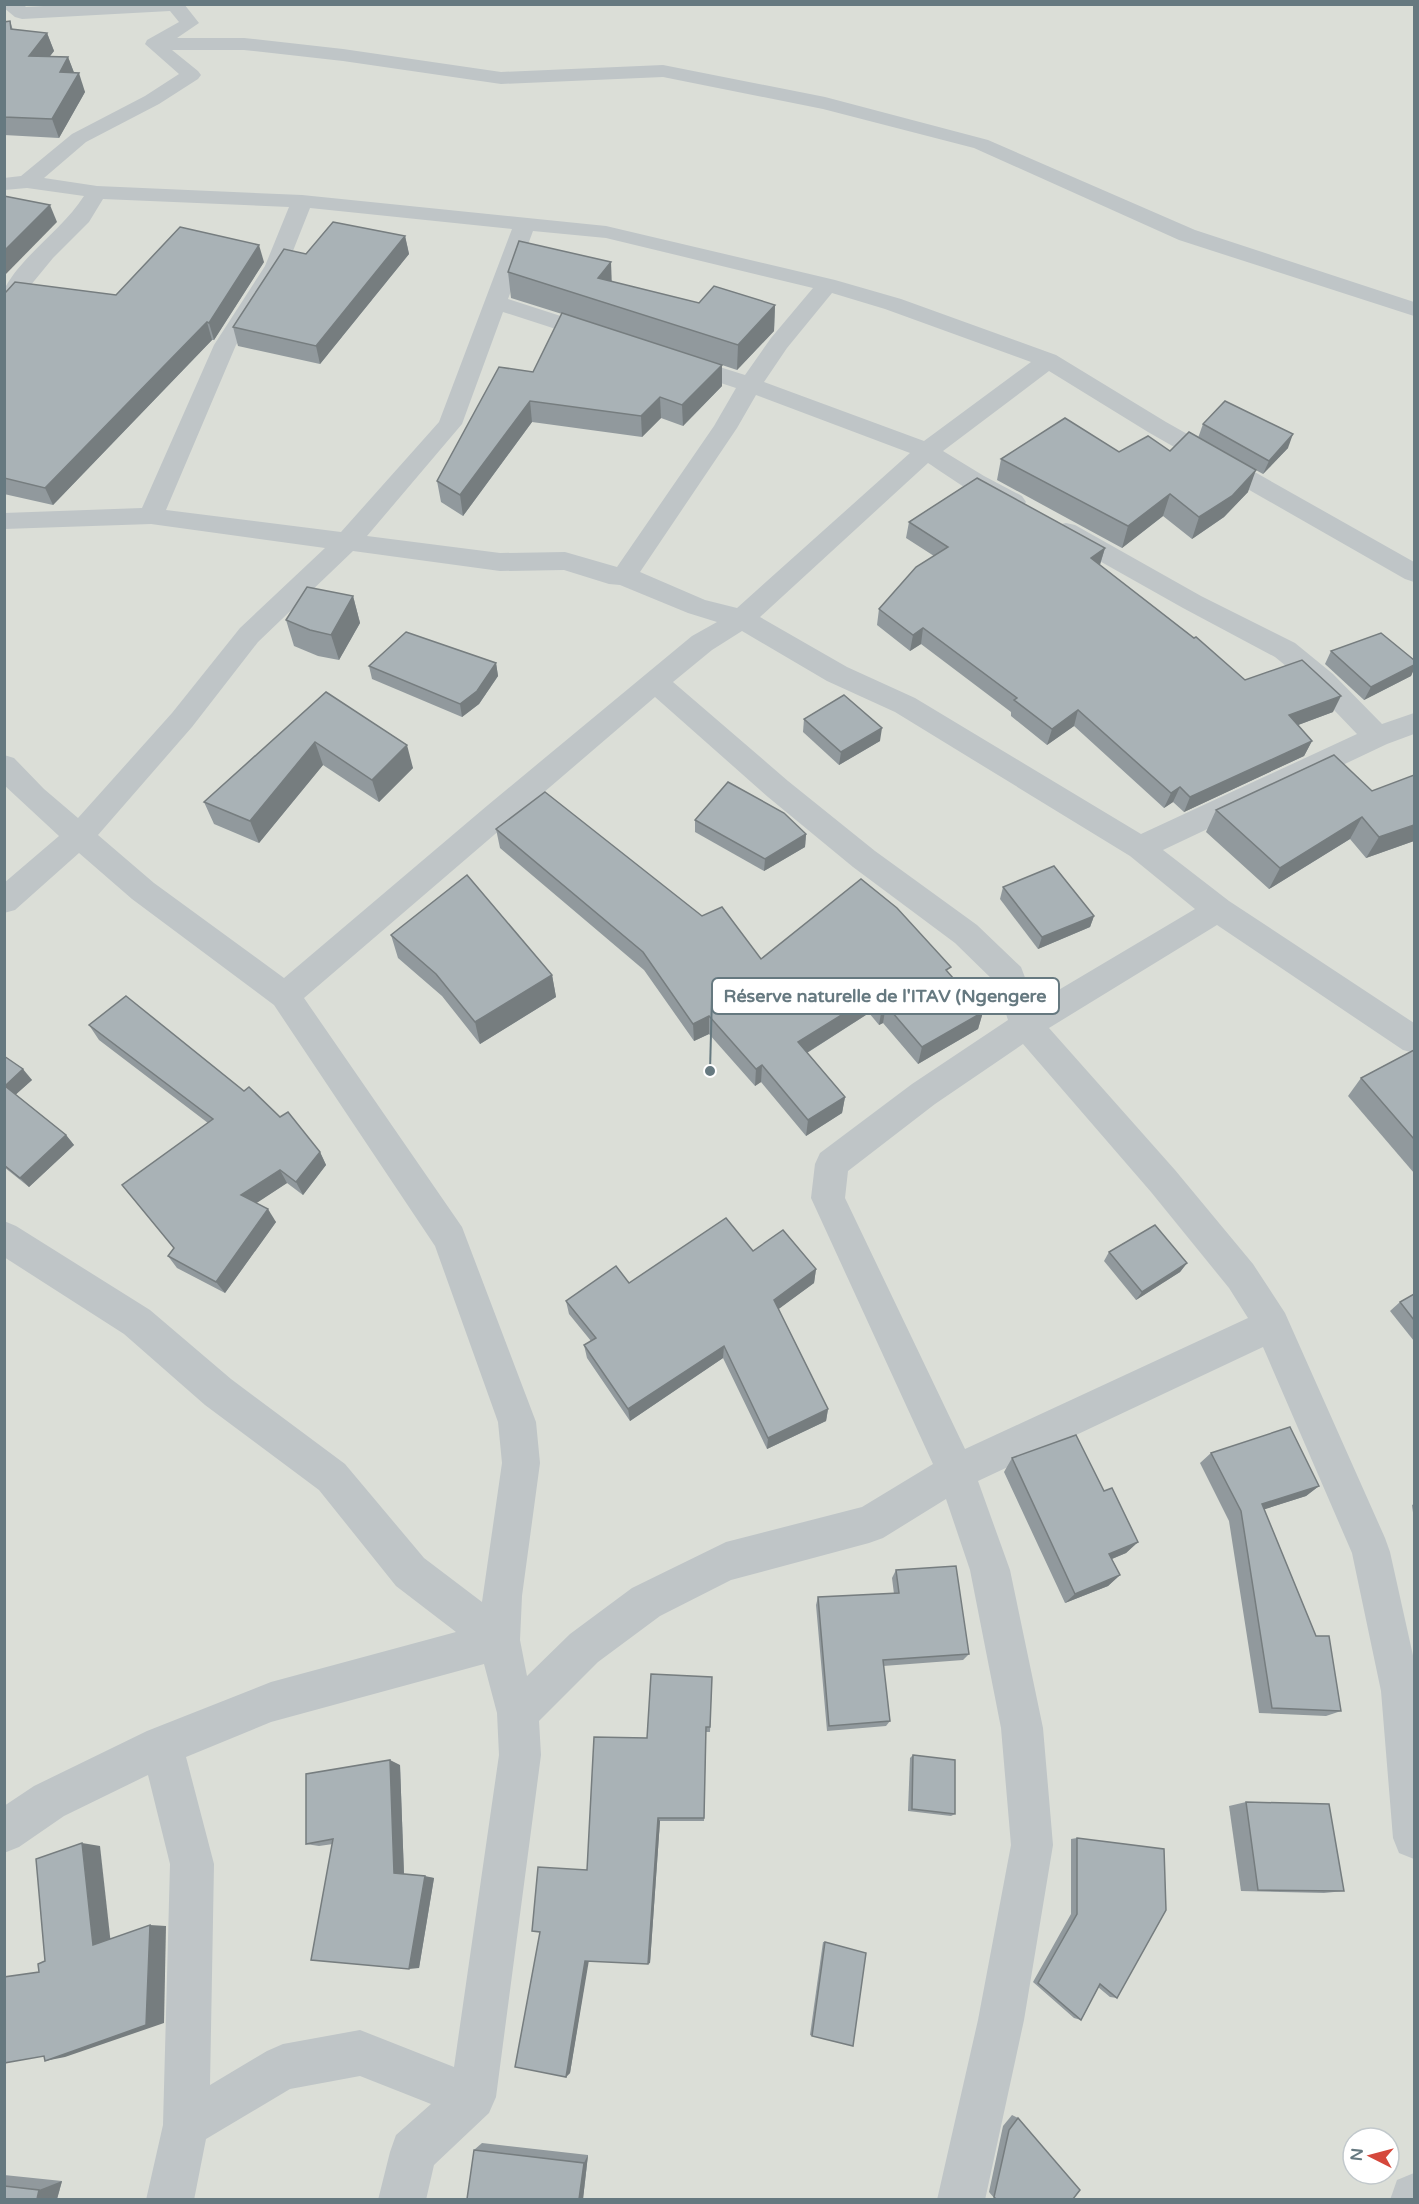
<svg xmlns="http://www.w3.org/2000/svg" width="1419" height="2204" font-family="'Varela Round',sans-serif">
<style>
.green{fill:#dbded7;fill-rule:evenodd}
.lines{fill:none;stroke-linecap:round;stroke-linejoin:round}
.street{fill:#bfc5c7;fill-rule:evenodd}
.wall{fill:#91999d}
.shaded-wall{fill:#767d7f}
.building{fill:#a9b2b6;stroke:#767d7f;stroke-width:1.5}
.leader{fill:none;stroke:#667980;stroke-width:2}
.callout-dot{fill:#667980;stroke:#fff;stroke-width:2}
.callout{fill:#fff;stroke:#667980;stroke-width:2}
.callout-label{font-size:18px;text-anchor:middle;font-weight:bold;fill:#667980}
</style>
<rect width="100%" height="100%" fill="#f9f9f8"/>
<path class="green" d="M5,5H1414V2199L5,2200ZM1353,2138H1389V2174H1353Z"/>
<g class="lines">
<g class="street">
<path d="M4,4H23L26,7L78,4H184L199,23L177,38H244L343,49L501,72L663,65L825,97L988,140L1195,230L1414,302V316L1179,240L974,148L823,109L663,77L501,84L343,61L244,50H172L198,71L201,75L198,79L159,104L86,142L44,178L97,186L302,195L606,226L835,280L901,299L1056,355L1166,422L1414,562V582L1405,579L1148,432L1049,371L943,451L984,476L1022,496L1026,502L1022,508C1021,508 1014,510 1013,510C995,510 945,474 928,463L760,617L847,667L915,698L1141,834L1357,734L1313,688L1275,657L1183,608L1057,537L1053,531L1057,525L1066,523L1075,525L1201,596L1295,643L1333,674L1382,724L1414,713V734L1387,744L1163,850L1229,901L1414,1023V1053L1403,1050L1217,925L1049,1028L1175,1170L1253,1264L1285,1313L1385,1538L1390,1552L1414,1660V1859L1399,1853L1393,1838L1381,1691L1352,1553L1263,1347L978,1481L1010,1570L1043,1728L1053,1845L1024,2020L985,2200H937L978,2020L1011,1845L1001,1728L970,1570L946,1499L883,1538L869,1543L731,1580L660,1616L598,1662L539,1721L541,1755L496,2097L489,2113L434,2165L426,2200H378L390,2152L396,2135L431,2104L360,2076L290,2089L206,2139L194,2200H146L163,2125L170,1864L148,1775L64,1816L19,1847L4,1853V1806L34,1786L147,1731L271,1682L456,1632L396,1586L319,1490L205,1405L124,1334L4,1257V1221L16,1226L150,1310L231,1379L345,1464L424,1558L482,1602L502,1463L498,1422L435,1246L274,1005L132,899L79,853L15,910L4,913V883L59,836L4,785V755L14,758L44,789L78,818L172,713L240,628L325,548L151,524L4,529V513L142,508L214,345L265,266L289,207L103,199L89,222L53,258L12,308L4,310C4,303 3,292 6,286C24,254 63,229 84,196L27,188L4,190V178L21,176L72,134L145,96L179,74L145,44L147,40L179,22L170,11L22,19L15,17L4,8ZM310,208L512,229L439,422L341,532L166,510L236,345L287,266ZM533,231L606,238L813,288L771,338L745,375L688,357L680,355L672,357L668,362L672,367L736,388L714,426L617,567L565,552L500,553L367,536L462,424L503,312L599,343L607,341L610,336L607,331L508,299ZM832,293L885,309L1031,362L924,441L764,382L787,348ZM756,395L910,453L737,608L705,600L640,572L737,428ZM353,551L500,571L564,570L609,584L620,585L688,613L717,622L692,636L488,805L284,978L154,883L98,835L192,727L258,642ZM742,631L827,681L895,712L1130,856L1195,909L1035,1004L1021,967L977,925L875,851L788,781L673,682L712,650ZM655,697L768,797L853,867L955,943L996,983L1008,1020L912,1084L820,1153L815,1164L811,1198L933,1464L862,1507L726,1542L632,1588L570,1634L527,1676L520,1640L522,1596L540,1463L536,1422L462,1227L304,998ZM1023,1044L1151,1192L1229,1288L1248,1318L965,1449L845,1198L848,1171L935,1104ZM484,1664L497,1713L499,1755L454,2067L360,2030L283,2044L267,2051L210,2085L214,1864L186,1757L271,1722Z"/>
<polygon points="1414,2173 1414,2200 1390,2200 1397,2180"/>
</g>
</g>
<g class="wall">
<polygon points="10,21 13,30 47,33 54,51 50,56 68,57 74,73 85,92 59,138 4,135 4,22"/>
<polygon points="405,236 409,254 320,364 238,346 233,327 306,254"/>
<polygon points="264,262 214,340 212,340 53,505 4,494 4,292 116,295"/>
<polygon points="508,272 612,282 699,303 775,305 774,331 737,370 722,365 722,386 683,426 661,418 642,437 532,422 463,516 441,502 437,481 533,372 562,314 511,298"/>
<polygon points="1203,424 1288,448 1263,474 1198,438"/>
<polygon points="1170,451 1248,492 1224,517 1192,539 1163,516 1122,548 997,480 1001,459 1119,452"/>
<polygon points="909,522 1105,548 1100,565 1245,680 1333,712 1298,725 1312,741 1304,756 1184,812 1173,802 1164,808 1074,726 1047,745 1011,716 1011,712 921,644 910,651 877,625 879,609 934,556 906,538"/>
<polygon points="353,596 360,623 339,660 318,656 294,646 286,620"/>
<polygon points="1331,651 1414,660 1414,669 1411,676 1364,700 1325,664"/>
<polygon points="496,663 498,676 479,704 462,717 372,679 369,666"/>
<polygon points="326,692 413,768 379,802 323,765 259,843 214,824 204,802"/>
<polygon points="804,719 880,741 839,765 803,732"/>
<polygon points="1334,755 1414,841 1366,858 1350,839 1269,889 1206,832 1216,810"/>
<polygon points="695,820 806,834 805,847 764,871 695,832"/>
<polygon points="496,829 702,916 761,959 949,974 983,1012 978,1029 918,1064 883,1023 879,1025 869,1013 807,1053 845,1097 842,1113 806,1136 761,1082 755,1086 709,1034 694,1041 644,970 500,848"/>
<polygon points="1003,887 1094,916 1090,927 1038,949 1000,899"/>
<polygon points="391,935 552,975 556,997 480,1044 442,996 398,958"/>
<polygon points="89,1025 244,1091 280,1117 320,1152 326,1165 303,1195 287,1183 256,1203 276,1222 225,1293 177,1268 168,1256 174,1248 122,1185 208,1123 99,1040"/>
<polygon points="1414,1051 1414,1173 1348,1096 1361,1078"/>
<polygon points="4,1056 32,1080 15,1095 66,1135 74,1145 29,1187 4,1167"/>
<polygon points="1109,1252 1187,1263 1180,1272 1136,1300 1104,1261"/>
<polygon points="816,1269 814,1283 778,1309 828,1409 826,1421 767,1449 723,1358 630,1421 587,1358 584,1345 591,1341 569,1314 566,1301 629,1283"/>
<polygon points="1414,1294 1414,1341 1390,1311 1400,1302"/>
<polygon points="1211,1453 1319,1486 1306,1496 1264,1509 1316,1636 1341,1711 1326,1716 1259,1713 1229,1521 1200,1463"/>
<polygon points="1012,1458 1104,1491 1138,1542 1126,1553 1112,1559 1120,1575 1108,1586 1065,1603 1004,1472"/>
<polygon points="1414,1504 1414,1520 1412,1505"/>
<polygon points="896,1570 969,1654 963,1660 883,1666 890,1721 886,1726 827,1731 816,1605 818,1597 894,1594 892,1578"/>
<polygon points="712,1677 710,1732 706,1732 704,1821 660,1821 650,1963 588,1961 570,2073 566,2077 587,1870 647,1738"/>
<polygon points="913,1755 955,1814 951,1816 908,1811 910,1758"/>
<polygon points="400,1765 404,1874 434,1878 419,1968 333,1844 319,1846 306,1844"/>
<polygon points="1246,1802 1344,1891 1324,1893 1241,1891 1229,1806"/>
<polygon points="1077,1838 1117,1998 1110,1997 1098,1987 1081,2020 1074,2018 1033,1982 1071,1914 1071,1839"/>
<polygon points="823,1942 825,1942 812,2036 810,2035"/>
<polygon points="1012,2115 1018,2118 1073,2199 995,2199 989,2192 1003,2126"/>
<polygon points="482,2143 588,2155 583,2199 474,2150"/>
<polygon points="4,2175 62,2181 57,2199 4,2199"/>
</g>
<g class="shaded-wall">
<polygon points="47,33 54,51 36,74 29,56"/>
<polygon points="68,57 75,75 60,72"/>
<polygon points="79,73 85,92 59,138 52,119"/>
<polygon points="50,205 57,222 4,276 4,251"/>
<polygon points="405,236 409,254 320,364 316,346"/>
<polygon points="259,245 264,262 214,340 209,323"/>
<polygon points="611,262 612,288 598,278"/>
<polygon points="775,305 774,331 737,370 738,345"/>
<polygon points="207,322 212,340 53,505 45,488"/>
<polygon points="722,365 722,386 683,426 682,405"/>
<polygon points="660,397 661,418 642,437 641,416"/>
<polygon points="530,401 532,422 463,516 460,495"/>
<polygon points="1293,434 1288,448 1263,474 1269,461"/>
<polygon points="1256,470 1248,492 1224,517 1192,539 1199,517"/>
<polygon points="1170,494 1163,516 1122,548 1128,526"/>
<polygon points="1105,548 1100,564 1087,575 1091,558"/>
<polygon points="353,596 360,623 339,660 331,635"/>
<polygon points="923,628 921,644 910,651 913,635"/>
<polygon points="496,663 498,676 479,704 462,717 460,704"/>
<polygon points="1414,665 1414,669 1411,676 1364,700 1371,687"/>
<polygon points="1341,696 1333,712 1282,731 1289,715"/>
<polygon points="1078,710 1074,726 1047,745 1052,729"/>
<polygon points="882,728 880,741 839,765 841,752"/>
<polygon points="1312,741 1304,756 1184,812 1190,797"/>
<polygon points="315,742 323,765 259,843 250,821"/>
<polygon points="407,745 413,768 379,802 372,780"/>
<polygon points="1180,787 1173,802 1164,808 1171,793"/>
<polygon points="1362,817 1350,839 1269,889 1280,868"/>
<polygon points="1414,825 1414,841 1366,858 1379,837"/>
<polygon points="806,834 805,847 764,871 765,859"/>
<polygon points="1094,916 1090,927 1038,949 1042,937"/>
<polygon points="552,975 556,997 480,1044 475,1022"/>
<polygon points="872,996 869,1013 797,1059 798,1042"/>
<polygon points="886,1005 883,1023 879,1025 882,1007"/>
<polygon points="983,1012 978,1029 918,1064 922,1047"/>
<polygon points="709,1016 709,1034 694,1041 693,1024"/>
<polygon points="762,1065 761,1082 755,1086 756,1069"/>
<polygon points="23,1069 32,1080 13,1097 5,1086"/>
<polygon points="845,1097 842,1113 806,1136 808,1120"/>
<polygon points="66,1135 74,1145 29,1187 20,1178"/>
<polygon points="320,1152 326,1165 303,1195 296,1182"/>
<polygon points="280,1170 287,1183 249,1208 241,1195"/>
<polygon points="268,1209 276,1222 225,1293 216,1282"/>
<polygon points="1187,1263 1180,1272 1136,1300 1142,1292"/>
<polygon points="816,1269 814,1283 772,1314 774,1300"/>
<polygon points="724,1346 723,1358 630,1421 628,1409"/>
<polygon points="828,1409 826,1421 767,1449 768,1438"/>
<polygon points="1319,1486 1306,1496 1250,1514 1262,1504"/>
<polygon points="1138,1542 1126,1553 1097,1565 1109,1554"/>
<polygon points="1120,1575 1108,1586 1065,1603 1075,1594"/>
<polygon points="390,1760 400,1765 404,1875 394,1873"/>
<polygon points="658,1818 660,1821 650,1963 648,1964"/>
<polygon points="82,1843 100,1846 111,1945 93,1945"/>
<polygon points="425,1876 434,1878 419,1968 409,1969"/>
<polygon points="150,1925 166,1926 164,2023 65,2057 45,2061"/>
<polygon points="589,1960 570,2073 566,2077 585,1961"/>
<polygon points="588,2155 583,2199 579,2199 584,2163"/>
<polygon points="62,2181 57,2199 37,2199 39,2190"/>
</g>
<g class="building">
<polygon points="10,21 11,29 47,33 29,56 68,57 60,72 79,73 52,119 4,117 4,22"/>
<polygon points="4,196 50,205 4,251"/>
<polygon points="333,222 405,236 316,346 233,327 284,249 306,254"/>
<polygon points="180,227 259,245 209,323 207,322 45,488 4,478 4,292 6,292 15,282 116,295"/>
<polygon points="519,241 611,262 598,278 699,303 714,286 775,305 738,345 508,272"/>
<polygon points="562,313 722,365 682,405 660,397 641,416 530,401 460,495 437,481 499,367 533,372"/>
<polygon points="1225,401 1293,434 1269,461 1203,424"/>
<polygon points="1065,418 1119,452 1148,436 1170,451 1189,432 1256,470 1232,496 1199,517 1170,494 1128,526 1001,459"/>
<polygon points="977,478 1105,548 1091,558 1194,638 1196,637 1245,680 1302,660 1341,696 1289,715 1312,741 1190,797 1180,787 1171,793 1078,710 1052,729 1014,700 1017,698 923,628 913,635 879,609 916,567 948,547 909,522"/>
<polygon points="307,587 353,596 331,635 310,630 286,620"/>
<polygon points="406,632 496,663 477,691 460,704 369,666"/>
<polygon points="1381,633 1414,660 1414,665 1371,687 1331,651"/>
<polygon points="326,692 407,745 372,780 315,742 250,821 204,802"/>
<polygon points="844,695 882,728 841,752 804,719"/>
<polygon points="1334,755 1372,791 1414,775 1414,825 1379,837 1362,817 1280,868 1216,810"/>
<polygon points="728,782 784,813 806,834 765,859 695,820"/>
<polygon points="545,792 702,916 722,907 761,959 861,879 897,908 951,967 946,970 983,1012 922,1047 886,1005 882,1007 872,996 798,1042 845,1097 808,1120 762,1065 756,1069 709,1016 693,1024 643,952 496,829"/>
<polygon points="1054,866 1094,916 1042,937 1003,887"/>
<polygon points="467,875 552,975 475,1022 436,974 391,935"/>
<polygon points="126,996 244,1091 249,1087 280,1117 288,1112 320,1152 296,1182 280,1170 241,1195 268,1209 216,1282 168,1256 174,1248 122,1185 213,1119 89,1025"/>
<polygon points="1414,1050 1414,1139 1361,1078"/>
<polygon points="4,1056 23,1069 5,1086 66,1135 20,1178 4,1165"/>
<polygon points="726,1218 753,1251 783,1230 816,1269 774,1300 828,1409 768,1438 724,1346 628,1409 584,1345 596,1338 566,1301 616,1266 629,1283"/>
<polygon points="1155,1225 1187,1263 1142,1292 1109,1252"/>
<polygon points="1414,1294 1414,1320 1400,1302"/>
<polygon points="1290,1427 1319,1486 1262,1504 1316,1636 1329,1636 1341,1711 1272,1708 1241,1511 1211,1453"/>
<polygon points="1076,1435 1104,1491 1112,1488 1138,1542 1109,1554 1120,1575 1075,1594 1012,1458"/>
<polygon points="956,1566 969,1654 883,1660 890,1721 829,1726 818,1597 899,1593 896,1570"/>
<polygon points="651,1674 712,1677 710,1727 706,1727 704,1818 658,1818 648,1964 585,1961 566,2077 515,2067 540,1932 532,1931 538,1867 587,1870 594,1737 647,1738"/>
<polygon points="913,1755 955,1760 955,1814 912,1809"/>
<polygon points="390,1760 394,1873 425,1876 409,1969 311,1960 333,1839 306,1844 306,1774"/>
<polygon points="1246,1802 1329,1804 1344,1891 1258,1890"/>
<polygon points="1077,1838 1164,1849 1166,1910 1117,1998 1100,1984 1081,2020 1038,1983 1077,1914"/>
<polygon points="82,1843 93,1945 150,1925 146,2025 45,2061 44,2056 4,2063 4,1977 39,1972 38,1964 45,1961 36,1859"/>
<polygon points="825,1942 866,1953 853,2046 812,2036"/>
<polygon points="1018,2118 1080,2190 1073,2199 996,2199 994,2197 1009,2130"/>
<polygon points="474,2150 584,2163 579,2199 467,2199"/>
<polygon points="4,2186 39,2190 37,2199 4,2199"/>
</g>
<path class="leader" d="M710 1071L712 996"/>
<circle class="callout-dot" cx="710" cy="1071" r="6"/>
<rect class="callout" x="712" y="978" width="347" height="36" rx="6"/>
<g class="callout-label">
<text x="885" y="1002">Réserve naturelle de l'ITAV (Ngengere</text>
</g>
<rect width="1419" height="2204" fill="none" stroke="#667980" stroke-width="12"/>
<g transform="translate(1371 2156) rotate(276)"><circle r="28" fill="#ffffff" stroke="#c2c9cc" stroke-width="1.5"/>
<path d="M0-4.5L10 22L0 15L-10 22Z" fill="#d5483c"/>
<text y="-9" font-size="16" font-weight="bold" text-anchor="middle" fill="#667980">N</text>
</g>
</svg>
